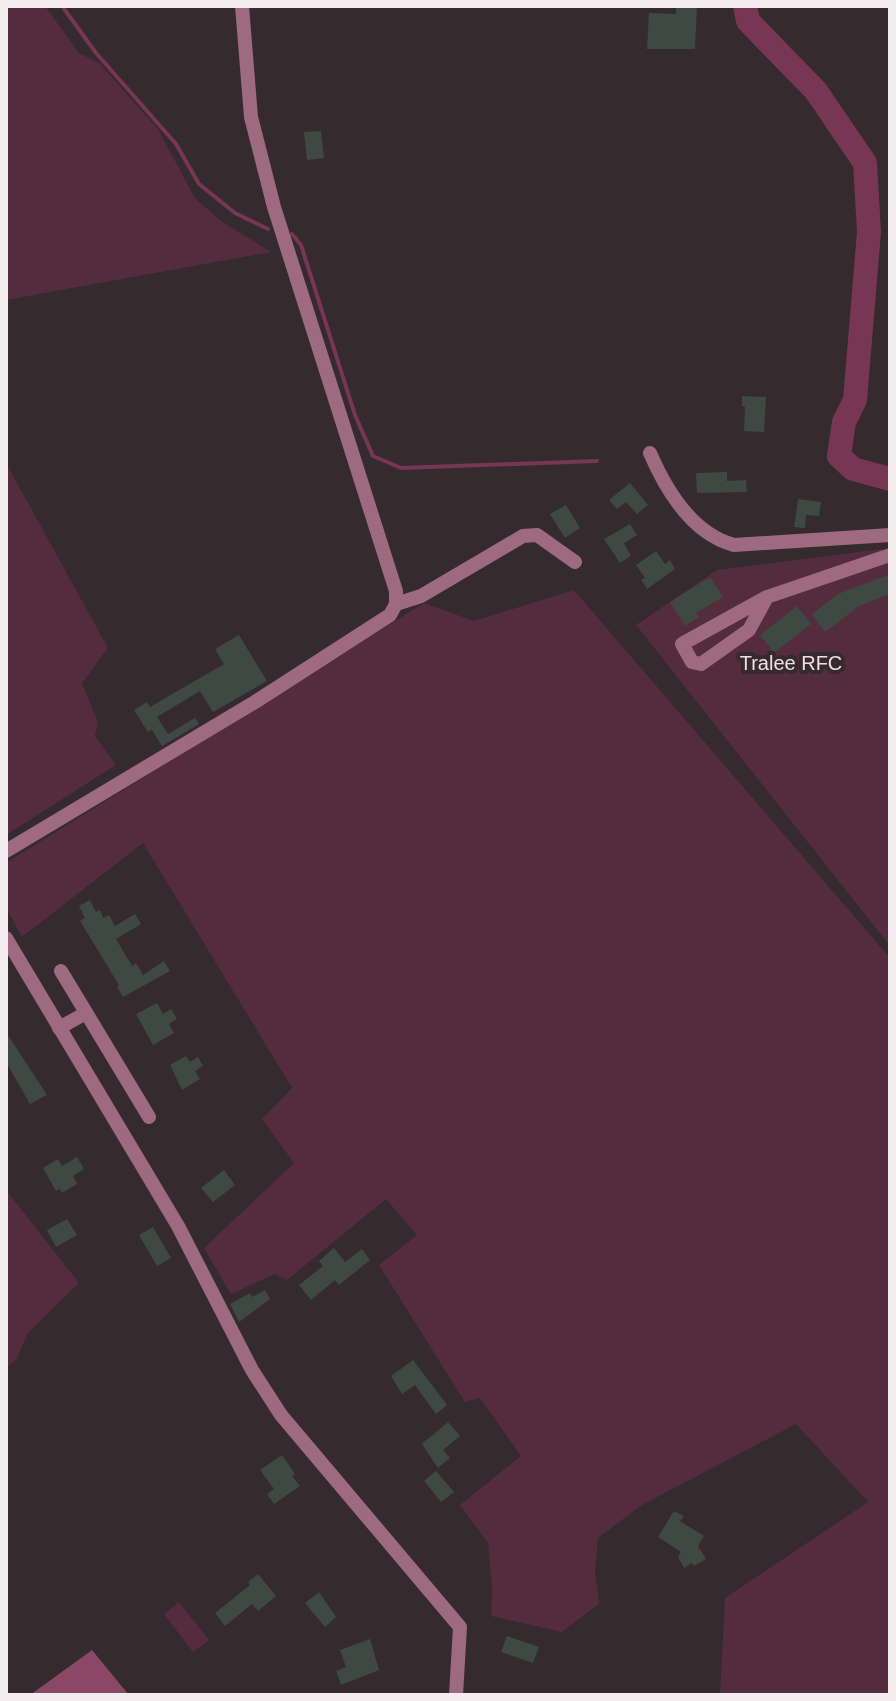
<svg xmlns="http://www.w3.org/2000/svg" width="896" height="1701" font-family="Helvetica,sans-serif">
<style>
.green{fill:#552b3e}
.forest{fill:#8a4766}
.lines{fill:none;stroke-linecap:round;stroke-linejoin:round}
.stream{stroke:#763654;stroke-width:4}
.river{stroke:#763654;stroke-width:24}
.building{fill:#3e4944}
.minor{stroke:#9d6a80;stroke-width:14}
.labels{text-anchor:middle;stroke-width:8;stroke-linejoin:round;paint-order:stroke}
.park-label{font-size:20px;fill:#f2dde5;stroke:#352a2e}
</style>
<rect width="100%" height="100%" fill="#352a2e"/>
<g class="green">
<polygon points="6,6 45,6 79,53 99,63 158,129 195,198 221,221 271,252 6,300"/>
<polygon points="6,463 108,648 82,683 98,722 95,736 116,765 6,835"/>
<polygon points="882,549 890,557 890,946 636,625 717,570"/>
<polygon points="574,590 890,958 890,1695 720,1695 725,1598 868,1502 796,1424 642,1505 598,1538 595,1572 599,1604 562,1632 491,1616 492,1589 488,1543 460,1505 521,1456 480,1398 465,1402 379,1265 417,1235 386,1199 287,1280 275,1274 231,1294 204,1248 294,1163 262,1119 292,1088 143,843 22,937 6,908 6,863 424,603 474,621"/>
<polygon points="6,1190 79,1283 28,1333 16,1360 6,1368"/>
<polygon points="179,1602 209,1640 193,1652 164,1614"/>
</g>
<polygon class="forest" points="92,1650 129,1695 30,1695"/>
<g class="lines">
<g class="stream">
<polyline points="62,6 96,53 176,144 199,184 235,213 268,229"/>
<polyline points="292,234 301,245 355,415 373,456 401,468 597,461"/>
</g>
<polyline class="river" points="745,6 748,21 816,91 865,163 869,232 855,400 844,422 839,456 853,469 890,479"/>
</g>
<g class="building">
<polygon points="676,6 697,6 695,49 647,49 649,13 676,14"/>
<polygon points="321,131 324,158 307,160 304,132"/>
<polygon points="742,396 766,397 764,432 744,431 745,407 742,406"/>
<polygon points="727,472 727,481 746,480 747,492 697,493 696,473"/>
<polygon points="630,483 648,505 637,514 626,502 617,509 609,500"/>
<polygon points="798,499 821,502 819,516 806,515 805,528 794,527"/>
<polygon points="566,505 580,528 565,538 550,514"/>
<polygon points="630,524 637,535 624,543 631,556 620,563 604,539"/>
<polygon points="656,551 665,564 670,560 675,569 647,589 641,580 645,578 636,565"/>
<polygon points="890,574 890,594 859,606 825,632 812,614 838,594"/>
<polygon points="710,577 723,597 696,613 699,617 685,626 670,602"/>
<polygon points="797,606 811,624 774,653 760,635"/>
<polygon points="239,635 267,681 213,712 200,691 157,717 168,734 195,718 199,724 162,746 152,730 148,732 134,710 147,702 150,707 224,664 215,649"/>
<polygon points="90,900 96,912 100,910 103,918 109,915 115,926 135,914 141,924 116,939 132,966 136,963 143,975 164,961 170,971 123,997 117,987 119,985 80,921 85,918 79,906"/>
<polygon points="157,1003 163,1014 171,1009 177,1019 169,1024 174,1033 153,1045 136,1014"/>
<polygon points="6,1032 47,1095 30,1104 6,1062"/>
<polygon points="186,1056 190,1062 198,1057 203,1066 195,1071 200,1079 182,1090 170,1065"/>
<polygon points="77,1157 84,1169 73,1176 77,1184 62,1193 60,1189 56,1191 43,1168 58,1159 62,1166"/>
<polygon points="224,1170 235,1185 213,1202 201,1188"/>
<polygon points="67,1219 77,1235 56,1247 47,1230"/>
<polygon points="153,1227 171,1258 157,1266 139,1235"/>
<polygon points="334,1248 345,1262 362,1249 370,1260 339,1285 335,1280 311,1300 299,1285 323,1266 319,1261"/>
<polygon points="265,1290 270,1299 239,1322 230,1304 250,1293 252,1297"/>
<polygon points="413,1360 447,1405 436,1414 415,1385 402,1394 391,1376"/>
<polygon points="448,1422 460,1436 443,1450 450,1458 438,1468 422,1444"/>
<polygon points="282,1455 295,1474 292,1476 300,1486 274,1504 267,1494 274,1489 260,1470"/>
<polygon points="436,1471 454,1492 441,1502 424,1481"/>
<polygon points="674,1511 684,1516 680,1521 704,1536 698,1546 706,1559 694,1566 692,1563 684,1568 678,1557 681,1552 658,1537"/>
<polygon points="258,1574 276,1596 258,1611 252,1604 225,1626 215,1613 250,1585 248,1582"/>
<polygon points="319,1592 336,1617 325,1627 305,1603"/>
<polygon points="507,1636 539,1647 533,1663 501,1652"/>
<polygon points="370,1639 379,1670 341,1685 336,1671 346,1667 340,1650"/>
</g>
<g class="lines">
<g class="minor">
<path d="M650,453C666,490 693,534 734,545L890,535"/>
<polyline points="767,597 749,630 701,664 692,662 682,644 767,597 890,555"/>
<polyline points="396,604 421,596 523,536 537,535 575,562"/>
<polyline points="6,851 255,702 390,615 396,604 396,591 274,207 251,117 242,6"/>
<polyline points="6,938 178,1226 252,1370 281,1415 460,1627 456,1695"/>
<polyline points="61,971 149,1117"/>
<polyline points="59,1028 86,1013"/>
</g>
</g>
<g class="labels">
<g class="park-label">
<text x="791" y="670">Tralee RFC</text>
</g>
</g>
<rect width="896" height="1701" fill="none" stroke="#f4edf0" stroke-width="16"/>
</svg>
